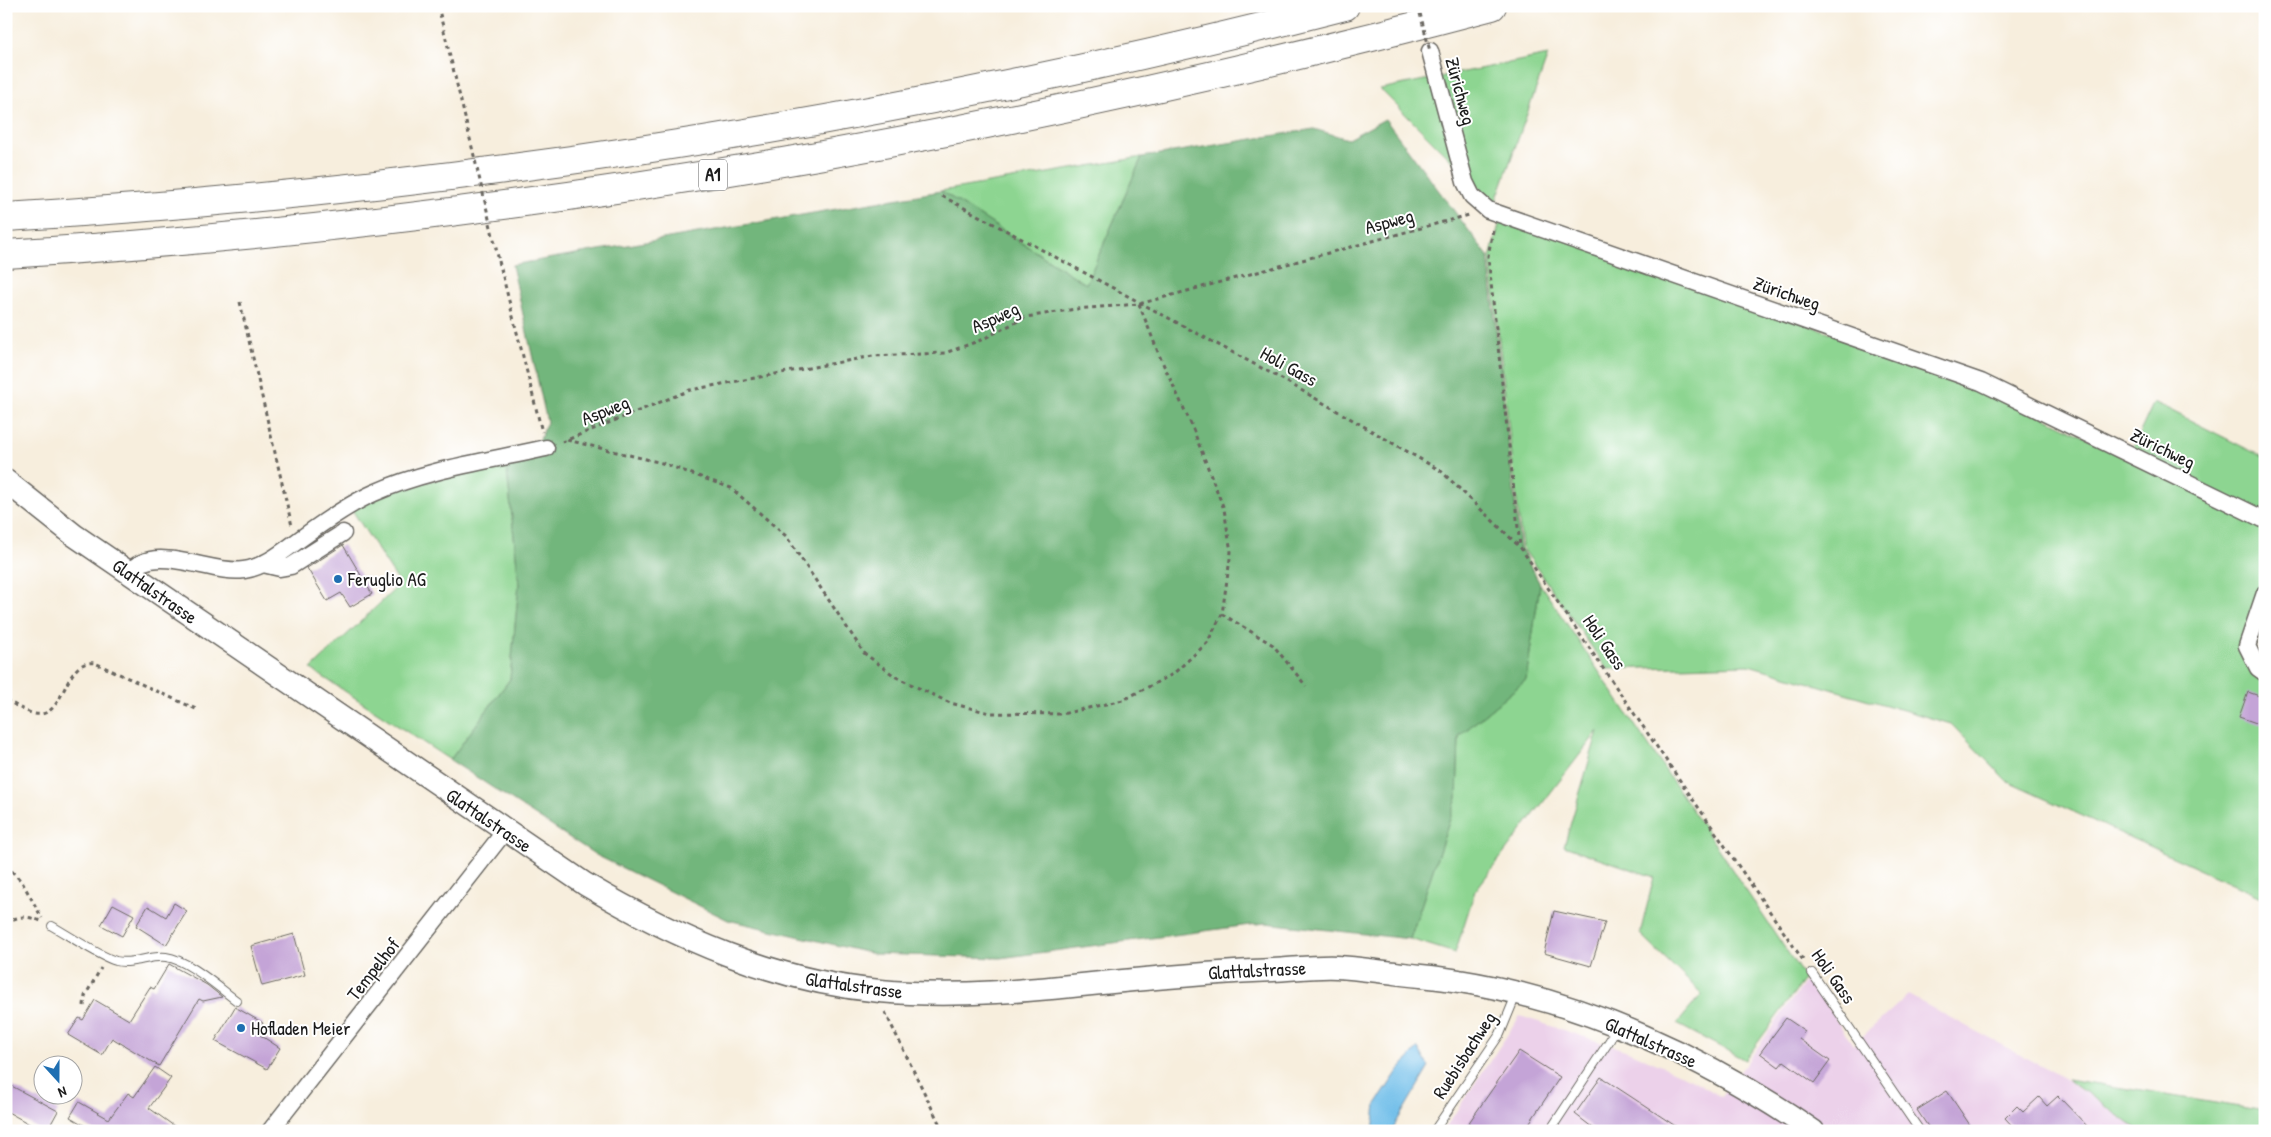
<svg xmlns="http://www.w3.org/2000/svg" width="2271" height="1137" font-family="'Patrick Hand',sans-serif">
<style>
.built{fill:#ecd1ea}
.green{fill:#8dd591;stroke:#547856}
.forest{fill:#72b67b;stroke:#47694c}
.water{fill:#6ebde9;stroke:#456c82}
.building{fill:#c4a4d7}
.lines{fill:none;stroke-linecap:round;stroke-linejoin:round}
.lane-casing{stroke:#696660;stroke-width:10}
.street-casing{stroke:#696660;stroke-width:19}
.secondary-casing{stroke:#696660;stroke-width:25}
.highway-casing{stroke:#696660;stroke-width:30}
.path{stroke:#696660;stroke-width:3;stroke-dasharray:4 4;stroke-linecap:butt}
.lane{stroke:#fff;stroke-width:8}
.street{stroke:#fff;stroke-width:16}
.secondary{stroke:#fff;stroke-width:22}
.highway{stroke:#fff;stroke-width:28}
.path-bridge{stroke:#696660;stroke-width:3;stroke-dasharray:4 4;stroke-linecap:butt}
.poi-dot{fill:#1f6fb2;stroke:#fff;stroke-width:2}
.labels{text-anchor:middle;stroke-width:4;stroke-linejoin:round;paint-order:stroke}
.shield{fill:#fff;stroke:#606060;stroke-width:1}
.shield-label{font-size:18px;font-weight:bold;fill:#1c1c1c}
.street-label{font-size:19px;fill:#1c1c1c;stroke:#fff}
.poi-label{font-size:19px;fill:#1c1c1c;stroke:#fff;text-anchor:start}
</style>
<rect width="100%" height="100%" fill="#fff"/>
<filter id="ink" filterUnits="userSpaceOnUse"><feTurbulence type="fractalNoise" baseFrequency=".02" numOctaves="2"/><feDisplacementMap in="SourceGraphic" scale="10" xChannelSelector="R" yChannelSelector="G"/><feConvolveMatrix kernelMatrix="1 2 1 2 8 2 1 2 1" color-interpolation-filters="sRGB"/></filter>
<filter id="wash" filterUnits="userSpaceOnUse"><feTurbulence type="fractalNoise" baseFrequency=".0096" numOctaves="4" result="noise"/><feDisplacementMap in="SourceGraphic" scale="20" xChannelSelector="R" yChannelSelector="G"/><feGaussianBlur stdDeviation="1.12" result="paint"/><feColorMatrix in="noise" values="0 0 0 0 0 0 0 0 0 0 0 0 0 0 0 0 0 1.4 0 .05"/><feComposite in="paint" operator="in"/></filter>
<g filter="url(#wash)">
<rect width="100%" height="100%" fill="#f7eedd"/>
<polygon class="built" points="1808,977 1853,1045 1908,995 2067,1080 2140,1131 1443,1131 1520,1016 1628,1051 1691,1079 1722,1097"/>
<g class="green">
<polygon points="1548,55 1495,204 1380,89"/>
<polygon points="1142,157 1086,284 941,191"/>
<polygon points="1501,217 1977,384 2128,458 2154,402 2265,458 2265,618 2248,665 2265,676 2265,899 2008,782 1951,724 1749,665 1607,669 1522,547 1490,258"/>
<polygon points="506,461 519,584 510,679 450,760 311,669 400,584 352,510 373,496"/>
<polygon points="1540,584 1805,978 1745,1060 1677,1024 1702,994 1640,934 1654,877 1564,846 1598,731 1475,891 1455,953 1410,939 1457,798 1459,736 1526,680"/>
<polygon points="2067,1079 2265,1111 2265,1131 2141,1131"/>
</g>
<polygon class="forest" points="1385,119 1488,256 1520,547 1540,584 1526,680 1459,736 1457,798 1410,939 1265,923 1000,958 874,954 728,920 596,855 450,760 510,679 519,584 506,461 533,456 547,422 512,265 941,191 1086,284 1142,157 1314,129 1348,139"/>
<polygon class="water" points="1418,1048 1429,1067 1393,1128 1373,1131 1376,1104 1398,1071"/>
<g id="blocks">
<g class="building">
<polygon points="343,545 372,594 350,607 341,593 327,601 307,568"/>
<polygon points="2248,692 2265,698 2265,726 2239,717"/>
<polygon points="174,903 187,911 166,945 136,926 148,906 166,917"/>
<polygon points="113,904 134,915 122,936 101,925"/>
<polygon points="1554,911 1605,922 1591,966 1544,953"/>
<polygon points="294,934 305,975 262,986 251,946"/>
<polygon points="169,964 207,985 222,997 203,1001 199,999 159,1066 112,1038 102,1055 68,1035 79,1018 83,1020 95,1000 129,1020 150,987 154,989"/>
<polygon points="235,1007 263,1023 257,1033 280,1048 267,1069 215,1041"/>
<polygon points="1786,1018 1805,1031 1799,1039 1830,1061 1814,1083 1784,1061 1779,1067 1760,1053"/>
<polygon points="1519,1051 1560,1077 1524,1131 1463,1131"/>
<polygon points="155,1067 171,1078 149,1108 181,1131 94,1131 70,1117 79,1102 109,1119 128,1093 134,1097"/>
<polygon points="1601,1077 1683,1131 1597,1131 1575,1114"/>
<polygon points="6,1083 58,1111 47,1131 42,1131 6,1111"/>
<polygon points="1947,1091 1974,1131 1931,1131 1917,1110"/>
<polygon points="2058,1096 2092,1131 2017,1131 2005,1118 2017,1106 2023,1112 2039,1097 2047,1106"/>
</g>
</g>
</g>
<g filter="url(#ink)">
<use href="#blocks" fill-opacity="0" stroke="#696660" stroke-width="1"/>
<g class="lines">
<g class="lane-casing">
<g id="lane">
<path d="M52,926C68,935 101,957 116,961C133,965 149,955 166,957C189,960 219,988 237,1001"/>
<polyline points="1812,973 1920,1131"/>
<polyline points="1434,1131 1500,1034 1516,995"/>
<polyline points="1553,1131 1551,1129 1610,1040 1616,1027"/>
</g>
</g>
<g class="street-casing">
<g id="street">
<polyline points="1430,51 1465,182 1472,196 1488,210 1981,382 2265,520"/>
<polyline points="263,564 280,568 291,566 343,533"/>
<path d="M129,573C153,541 211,575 244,570C266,567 286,549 303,537C325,521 349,504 374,493C427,469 489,461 546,448"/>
<polyline points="2265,593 2247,646 2258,668 2265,673"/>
<polyline points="270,1131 505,831"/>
</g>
</g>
<g class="secondary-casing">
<path id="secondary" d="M6,481L74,535L585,884C676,938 773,981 880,991C957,998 1035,990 1112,982C1165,977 1219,972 1273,970C1294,969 1316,966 1337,967C1356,968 1376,971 1395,973C1416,976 1438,977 1459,981C1585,1001 1709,1059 1813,1131"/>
</g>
<g class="highway-casing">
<g id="highway">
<path d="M6,217C457,190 908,118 1345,6"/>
<path d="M6,254C509,223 1006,135 1492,6"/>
</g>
</g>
<g class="path">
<polyline points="438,6 466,122"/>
<polyline points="942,196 1280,378 1441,471 1520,547 1805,963"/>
<polyline points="1493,230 1488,256 1520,546"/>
<polyline points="499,261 542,432"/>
<polyline points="240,302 292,526"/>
<polyline points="567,440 662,463 731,488 786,536 864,653 896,677 950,703 990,713 1062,714 1123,700 1173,674 1207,643 1222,614 1231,552 1224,509 1191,424 1160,357 1139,304"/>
<polyline points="562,442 690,390 873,356 945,353 981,340 1026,317 1076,309 1139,304 1469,215"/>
<polyline points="1222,614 1273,645 1306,686"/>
<path d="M6,700C14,704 22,710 31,713C67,724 61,658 95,663L196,709"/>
<polyline points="6,865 22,882 42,918"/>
<path d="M6,923C19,915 27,916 41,921"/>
<polyline points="84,1006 85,996 101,968"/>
<polyline points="885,1012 940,1125 938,1131"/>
</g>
<use href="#lane" class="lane"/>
<use href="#street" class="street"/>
<use href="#secondary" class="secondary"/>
<use href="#highway" class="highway"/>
<g class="path-bridge">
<polyline points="1418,6 1430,51"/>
<polyline points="466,122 499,261"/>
</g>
</g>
</g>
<g class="poi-dot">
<circle cx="338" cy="579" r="5"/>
<circle cx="241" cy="1028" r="5"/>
</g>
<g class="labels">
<rect class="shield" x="699" y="159.5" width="28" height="31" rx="4"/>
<g class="shield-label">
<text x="713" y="181">A1</text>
</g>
<g class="street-label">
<text transform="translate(1461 91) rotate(75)" y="7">Zürichweg</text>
<text transform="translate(1389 221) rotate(-15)" y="7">Aspweg</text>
<text transform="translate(1787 293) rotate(19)" y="7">Zürichweg</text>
<text transform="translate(995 317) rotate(-24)" y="7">Aspweg</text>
<text transform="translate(1289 366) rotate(29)" y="7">Holi Gass</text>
<text transform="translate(605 410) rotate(-22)" y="7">Aspweg</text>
<text transform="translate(2163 448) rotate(26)" y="7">Zürichweg</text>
<text transform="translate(155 591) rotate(35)" y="7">Glattalstrasse</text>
<text transform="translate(1605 642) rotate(56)" y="7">Holi Gass</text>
<text transform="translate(489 820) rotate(34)" y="7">Glattalstrasse</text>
<text transform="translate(373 969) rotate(-52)" y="7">Tempelhof</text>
<text transform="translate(1257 970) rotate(-3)" y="7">Glattalstrasse</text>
<text transform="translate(1834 976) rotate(55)" y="7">Holi Gass</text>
<text transform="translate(854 985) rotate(8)" y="7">Glattalstrasse</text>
<text transform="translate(1651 1042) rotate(24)" y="7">Glattalstrasse</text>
<text transform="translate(1464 1055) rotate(-57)" y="7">Ruebisbachweg</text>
</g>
<g class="poi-label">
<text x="348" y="586">Feruglio AG</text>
<text x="251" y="1035">Hofladen Meier</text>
</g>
</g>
<rect width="2271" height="1137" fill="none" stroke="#fff" stroke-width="25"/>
<g transform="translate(58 1080) rotate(159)"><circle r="24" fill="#ffffff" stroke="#a4a4a4"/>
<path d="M0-4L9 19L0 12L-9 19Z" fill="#1f6fb2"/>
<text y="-8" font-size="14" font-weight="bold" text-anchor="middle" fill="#1c1c1c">N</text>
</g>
</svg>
